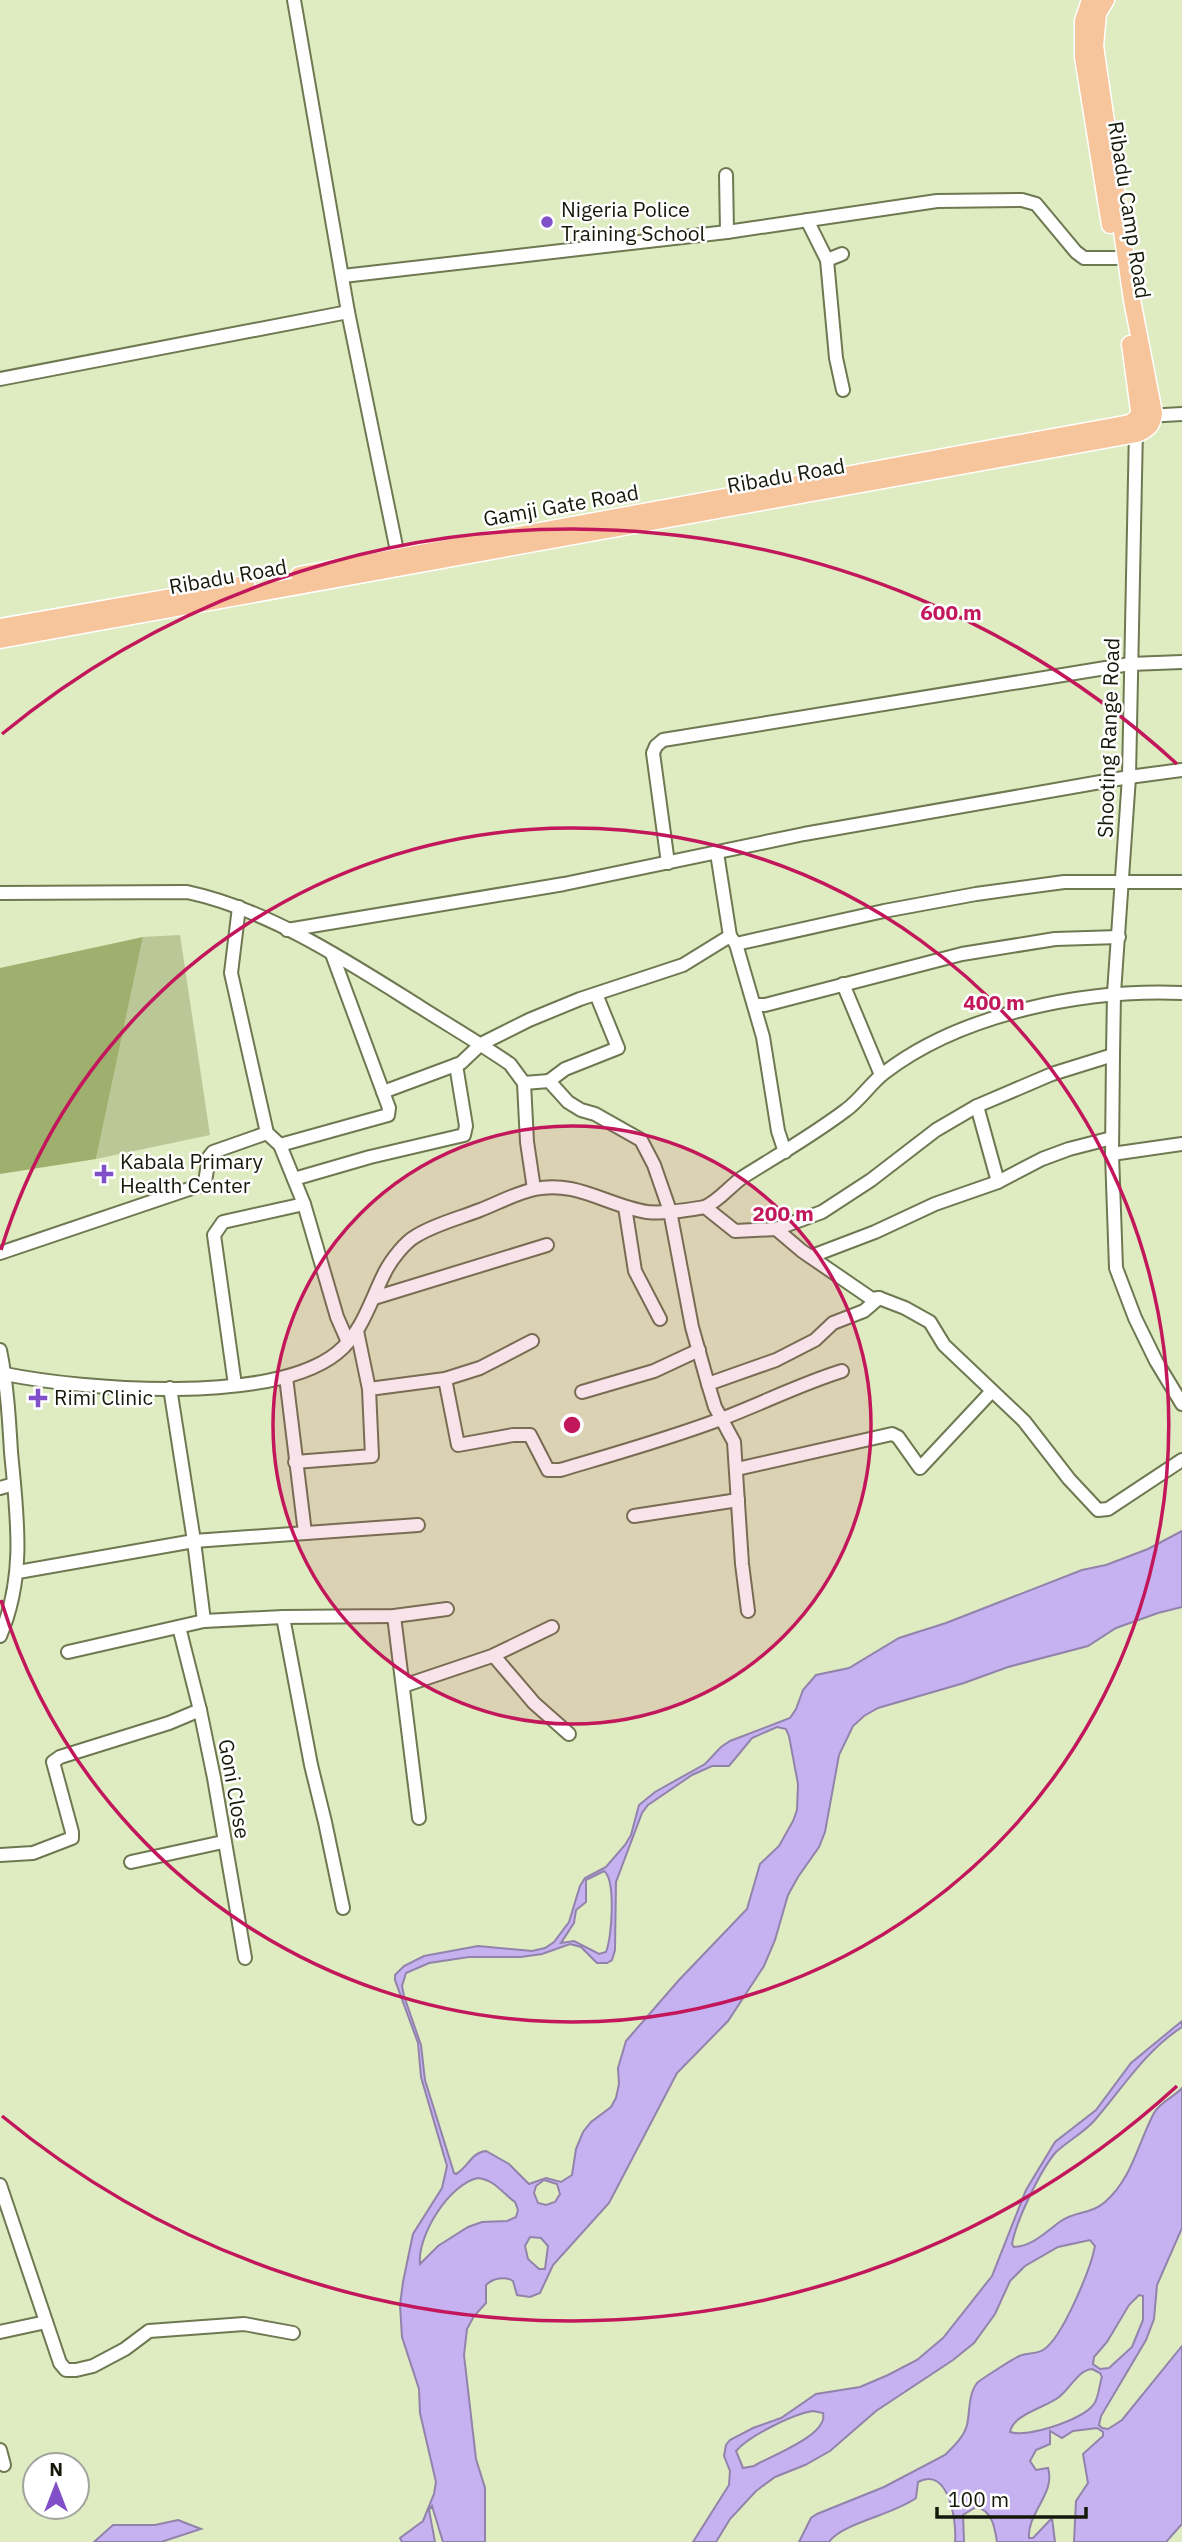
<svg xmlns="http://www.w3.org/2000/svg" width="1182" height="2542" font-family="'IBM Plex Sans',sans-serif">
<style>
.green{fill:#bbc796}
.forest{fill:#9faf6d}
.water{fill:#c6b1f1;stroke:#9183ab;stroke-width:2;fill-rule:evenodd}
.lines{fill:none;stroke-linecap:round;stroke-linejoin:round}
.minor-casing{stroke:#6e7851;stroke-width:16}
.major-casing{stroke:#fff;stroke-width:19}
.minor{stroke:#fff;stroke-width:12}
.major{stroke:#f7c59b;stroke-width:16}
.ring{fill:none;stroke:#c2185b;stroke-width:3.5}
.poi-dot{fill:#814fc7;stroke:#fff;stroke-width:2.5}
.labels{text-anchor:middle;stroke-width:5;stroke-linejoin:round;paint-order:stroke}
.poi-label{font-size:21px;fill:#151909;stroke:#fff;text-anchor:start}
.street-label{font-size:21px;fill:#151909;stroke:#fff}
.centre{fill:#c2185b;stroke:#fff;stroke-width:3.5}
.ring-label{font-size:21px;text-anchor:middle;font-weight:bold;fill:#c2185b;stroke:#fff;stroke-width:5;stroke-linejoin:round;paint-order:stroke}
</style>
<rect width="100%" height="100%" fill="#dfebc0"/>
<polygon class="green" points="180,935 210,1135 96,1159 143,937"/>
<polygon class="forest" points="143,937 96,1159 0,1174 0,968"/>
<g class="water">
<path d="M1182,1531V1607L1158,1613L1116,1628L1088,1646L1008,1667L964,1683L878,1708L864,1716L853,1726L839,1755L825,1832L819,1847L798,1877L788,1895L775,1940L764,1966L728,2021L677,2073L609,2203L553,2265L540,2293L530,2297L517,2295L513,2281C505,2276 493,2278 486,2285V2303L474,2316L467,2329L464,2355L476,2459L485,2488V2542H443L432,2506L429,2510L435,2542H402L400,2538L423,2521L434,2494L436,2482L420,2413L419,2389L402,2337L400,2305L403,2282L413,2234L442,2188L447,2166L421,2077L418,2043L395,1980V1975L404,1966L424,1956L478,1946L532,1951L545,1948L554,1942L569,1922L580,1886L585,1878L606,1867L625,1845L631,1835L639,1805L655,1792L705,1764L721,1747L730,1741L790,1718L796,1709L803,1690L816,1675L849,1668L899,1638L946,1623L1082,1570L1106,1565L1148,1549ZM777,1727L786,1729L789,1736L798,1784L797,1810L793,1821L779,1846L760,1864L747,1909L679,1980L626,2041L618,2068L619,2084L616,2098L611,2107L591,2122L583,2132L576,2149L572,2175L561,2182L546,2178L529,2184L509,2164L486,2151C470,2153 469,2167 456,2174L454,2173L425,2080L421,2045L404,1996L402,1986L406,1973L429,1963L469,1957H521L542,1954L570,1944L581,1947L597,1963H607L612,1960L615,1950L616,1882L642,1813L648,1805L692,1775L712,1766H729L752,1738ZM604,1871C616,1880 612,1938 606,1952L599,1954L574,1941L561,1943L574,1923L576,1910L586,1902V1880ZM478,2178C495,2180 502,2193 515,2202L518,2210L516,2217L507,2221L482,2222L468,2227L438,2246L420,2264C417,2236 449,2184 478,2178ZM544,2180L557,2184L560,2194L555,2202L546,2205L538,2203L534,2193L536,2186ZM530,2237L541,2238L548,2246L545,2269H539L528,2259L525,2246Z"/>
<path d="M1182,2021V2027C1145,2051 1122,2089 1094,2121C1083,2133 1068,2141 1056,2152C1041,2169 1016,2221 1012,2244L1014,2247C1033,2246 1047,2231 1061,2221C1075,2211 1092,2214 1105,2202C1132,2179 1138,2143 1154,2113C1160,2102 1174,2097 1182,2088V2228L1157,2285L1154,2319L1146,2340L1101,2416L1099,2425L1102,2428L1108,2429L1122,2420L1182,2346V2524L1166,2542H1074L1076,2501L1088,2483L1083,2454L1103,2436V2432L1097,2428L1073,2431L1062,2438L1050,2431V2444L1036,2450L1030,2461L1036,2470L1048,2468C1056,2493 1027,2513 1029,2538H1033L1052,2518L1055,2542H997C995,2528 992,2510 976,2507L963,2515L964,2542H955C957,2523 949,2465 918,2482L916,2498C893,2515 842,2523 829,2542H799L811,2518L817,2514L884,2487L945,2455C953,2447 964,2437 967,2425C970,2412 968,2395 977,2383C980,2380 1017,2356 1022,2355C1029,2353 1037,2354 1043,2350C1062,2339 1091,2268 1095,2246L1090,2240L1058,2247L1025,2266L1010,2281L995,2314L974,2343L953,2360L876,2411L830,2451L805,2465L775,2477L756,2491L730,2519L716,2542H693L729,2485L730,2471L724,2456L726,2445L730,2440L753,2428L781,2418L816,2394L860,2387L888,2375L917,2360L943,2338L992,2276L1026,2190L1055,2142L1096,2110L1131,2063ZM1139,2295L1143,2296V2320L1132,2347L1109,2368L1100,2369L1093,2364L1094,2357L1107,2342L1129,2305ZM1092,2369L1100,2373L1102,2377C1099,2385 1099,2397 1094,2404C1083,2420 1027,2438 1010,2432C1013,2414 1045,2408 1059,2397C1070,2389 1078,2370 1092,2369ZM813,2411L823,2413C829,2435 770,2456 754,2466L743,2468L736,2451C749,2436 793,2414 813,2411Z"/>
<polygon points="178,2520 201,2529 161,2542 94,2542 113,2525 155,2525"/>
</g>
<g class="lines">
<g class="minor-casing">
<g id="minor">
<polyline points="294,0 348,312 398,556"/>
<polyline points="726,175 727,232"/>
<polyline points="807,220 827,260 836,358 843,390"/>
<polyline points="827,260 842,254"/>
<polyline points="343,276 727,232 937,201 1022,200 1036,204 1076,252 1084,258 1116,258"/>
<polyline points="0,379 348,312"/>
<polyline points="1147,416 1182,414"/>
<polyline points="717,853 730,936 736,944 763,1037 778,1131 785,1152"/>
<polyline points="668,863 653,753 656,746 663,740 1130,664 1182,662"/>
<path d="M0,893L187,892C268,909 350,963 420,1007C450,1026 481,1044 510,1064L524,1083L527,1142L534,1189"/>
<polyline points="239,907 231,973 267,1133 280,1145 304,1204 337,1317 348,1342"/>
<polyline points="287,930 564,884 804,834 1129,777 1182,770"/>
<polyline points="736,944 884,911 976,894 1064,882 1182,882"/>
<polyline points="843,984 881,1075"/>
<polyline points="754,1005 765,1005 962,954 1055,939 1119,937"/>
<polyline points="1113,1055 1112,1154 1116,1268 1135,1318 1156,1361 1182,1404"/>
<polyline points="549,1081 565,1069 618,1048 596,994"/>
<polyline points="524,1083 549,1081 568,1102 581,1110 595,1114 641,1140 654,1165 670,1211 692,1327 708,1384 715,1407 734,1442 742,1564 748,1611"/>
<polyline points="383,1092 461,1063 481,1044 529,1020 580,999 683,965 730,936"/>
<polyline points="977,1106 998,1182"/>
<polyline points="280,1145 388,1115 389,1108 332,954"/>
<polyline points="1112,1154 1182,1144"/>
<polyline points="294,1179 370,1157 464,1135 466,1126 456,1065"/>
<polyline points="625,1207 635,1271 660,1319"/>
<path d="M705,1207C720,1200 730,1186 743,1177C778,1155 813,1135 846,1110C860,1100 870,1084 884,1073C962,1013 1085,989 1182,993"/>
<polyline points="776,1229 802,1251 872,1299 879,1298 905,1308 930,1322 944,1345 1024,1421 1069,1479 1098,1510 1108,1509 1182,1460"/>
<polyline points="0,1253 201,1185 205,1182 209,1157 213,1152 267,1133"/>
<polyline points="812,1256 875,1232 935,1204 998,1182 1042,1159 1069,1149 1112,1138"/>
<polyline points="374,1298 547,1245"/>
<path d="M0,1350C7,1384 9,1418 11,1452C17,1516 26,1576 0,1636"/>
<path d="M5,1374C84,1390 272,1405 337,1353C363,1332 371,1299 385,1272C391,1260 405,1242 416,1236C435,1224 460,1218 480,1210C498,1203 516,1193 535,1189C576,1180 608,1206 647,1212C665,1214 687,1210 705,1207L735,1231L776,1229L822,1212L871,1180L936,1130L977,1106L1052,1074L1113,1055L1114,993L1129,777L1136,428"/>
<polyline points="286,1377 305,1533"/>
<path d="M445,1379L458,1445L513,1435H530L548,1470H560C614,1454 668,1439 721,1419C761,1404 800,1384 842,1371"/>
<polyline points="708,1384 776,1360 815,1340 833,1323 864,1311 879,1298"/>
<polyline points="235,1385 214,1235 223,1222 304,1204"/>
<polyline points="170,1388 194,1541 204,1621"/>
<polyline points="369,1389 445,1379 480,1368 532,1341"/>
<polyline points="582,1392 654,1371 699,1350"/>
<polyline points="295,1462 372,1456 369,1389 357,1331"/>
<polyline points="737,1469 892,1434 898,1437 920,1468 992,1391"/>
<polyline points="0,1488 14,1484"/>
<polyline points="634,1516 738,1500"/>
<polyline points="18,1572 194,1541 418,1525"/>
<polyline points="394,1616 419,1818"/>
<polyline points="283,1617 311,1765 325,1822 343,1908"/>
<polyline points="179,1627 200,1710 214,1778 245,1958"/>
<polyline points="68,1652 204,1621 283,1617 394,1616 447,1609"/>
<polyline points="494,1656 534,1703 569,1734"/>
<polyline points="403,1686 492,1656 552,1627"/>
<polyline points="0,1855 33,1853 72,1838 72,1832 53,1762 60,1757 169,1723 200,1710"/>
<polyline points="131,1862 223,1842"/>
<polyline points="0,2185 60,2363 66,2370 76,2370 93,2366 125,2349 149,2331 244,2324 293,2333"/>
<polyline points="0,2332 46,2322"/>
<polyline points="0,2450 4,2465"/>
</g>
</g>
<g class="major-casing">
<g id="major">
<polyline points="1090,0 1083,21 1083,57 1110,225"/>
<polyline points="299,575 1130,423 1138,417 1139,411 1130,344"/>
<polyline points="0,627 246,584"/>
<path d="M0,640L1137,434C1148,429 1153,425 1154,413L1132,300L1095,46L1098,13L1106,0"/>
</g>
</g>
<use href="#minor" class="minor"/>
<use href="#major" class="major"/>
</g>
<circle cx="572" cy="1425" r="299" fill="#c2185b" fill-opacity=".12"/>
<g class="ring">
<circle cx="572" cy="1425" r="299"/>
<path d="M1 1250A597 597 0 1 1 1 1600"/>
<path d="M1177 2086A896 896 0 0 1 2 2116M2 734A896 896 0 0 1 1177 764"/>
</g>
<g class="poi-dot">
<circle cx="547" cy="222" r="7"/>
<path d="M100.5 1163.5h7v7h7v7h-7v7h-7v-7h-7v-7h7z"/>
<path d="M34.5 1387.5h7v7h7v7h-7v7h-7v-7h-7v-7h7z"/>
</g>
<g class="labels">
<g class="poi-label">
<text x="561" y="217">Nigeria Police<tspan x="561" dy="24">Training School</tspan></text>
<text x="120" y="1169">Kabala Primary<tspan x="120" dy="24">Health Center</tspan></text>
<text x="54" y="1405">Rimi Clinic</text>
</g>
<g class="street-label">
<text transform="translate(1129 210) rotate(81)" y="7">Ribadu Camp Road</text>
<text transform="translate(786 476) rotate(-10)" y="7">Ribadu Road</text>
<text transform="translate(561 506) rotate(-10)" y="7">Gamji Gate Road</text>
<text transform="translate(228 577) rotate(-10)" y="7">Ribadu Road</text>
<text transform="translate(1109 738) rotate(-88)" y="7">Shooting Range Road</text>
<text transform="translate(234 1789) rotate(80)" y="7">Goni Close</text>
</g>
</g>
<circle cx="572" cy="1425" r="10" class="centre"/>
<g class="ring-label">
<text x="951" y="620">600 m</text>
<text x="994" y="1010">400 m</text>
<text x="783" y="1221">200 m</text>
</g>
<g transform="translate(56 2486)"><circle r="33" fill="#ffffff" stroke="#a1a39d" stroke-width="2"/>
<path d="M0-5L12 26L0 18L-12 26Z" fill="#814fc7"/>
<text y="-10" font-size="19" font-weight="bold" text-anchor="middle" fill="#151909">N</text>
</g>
<path d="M937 2507v10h149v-10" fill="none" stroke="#151909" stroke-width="3.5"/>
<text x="948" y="2507" font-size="21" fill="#151909" stroke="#ffffff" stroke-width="5" paint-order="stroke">100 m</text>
</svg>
